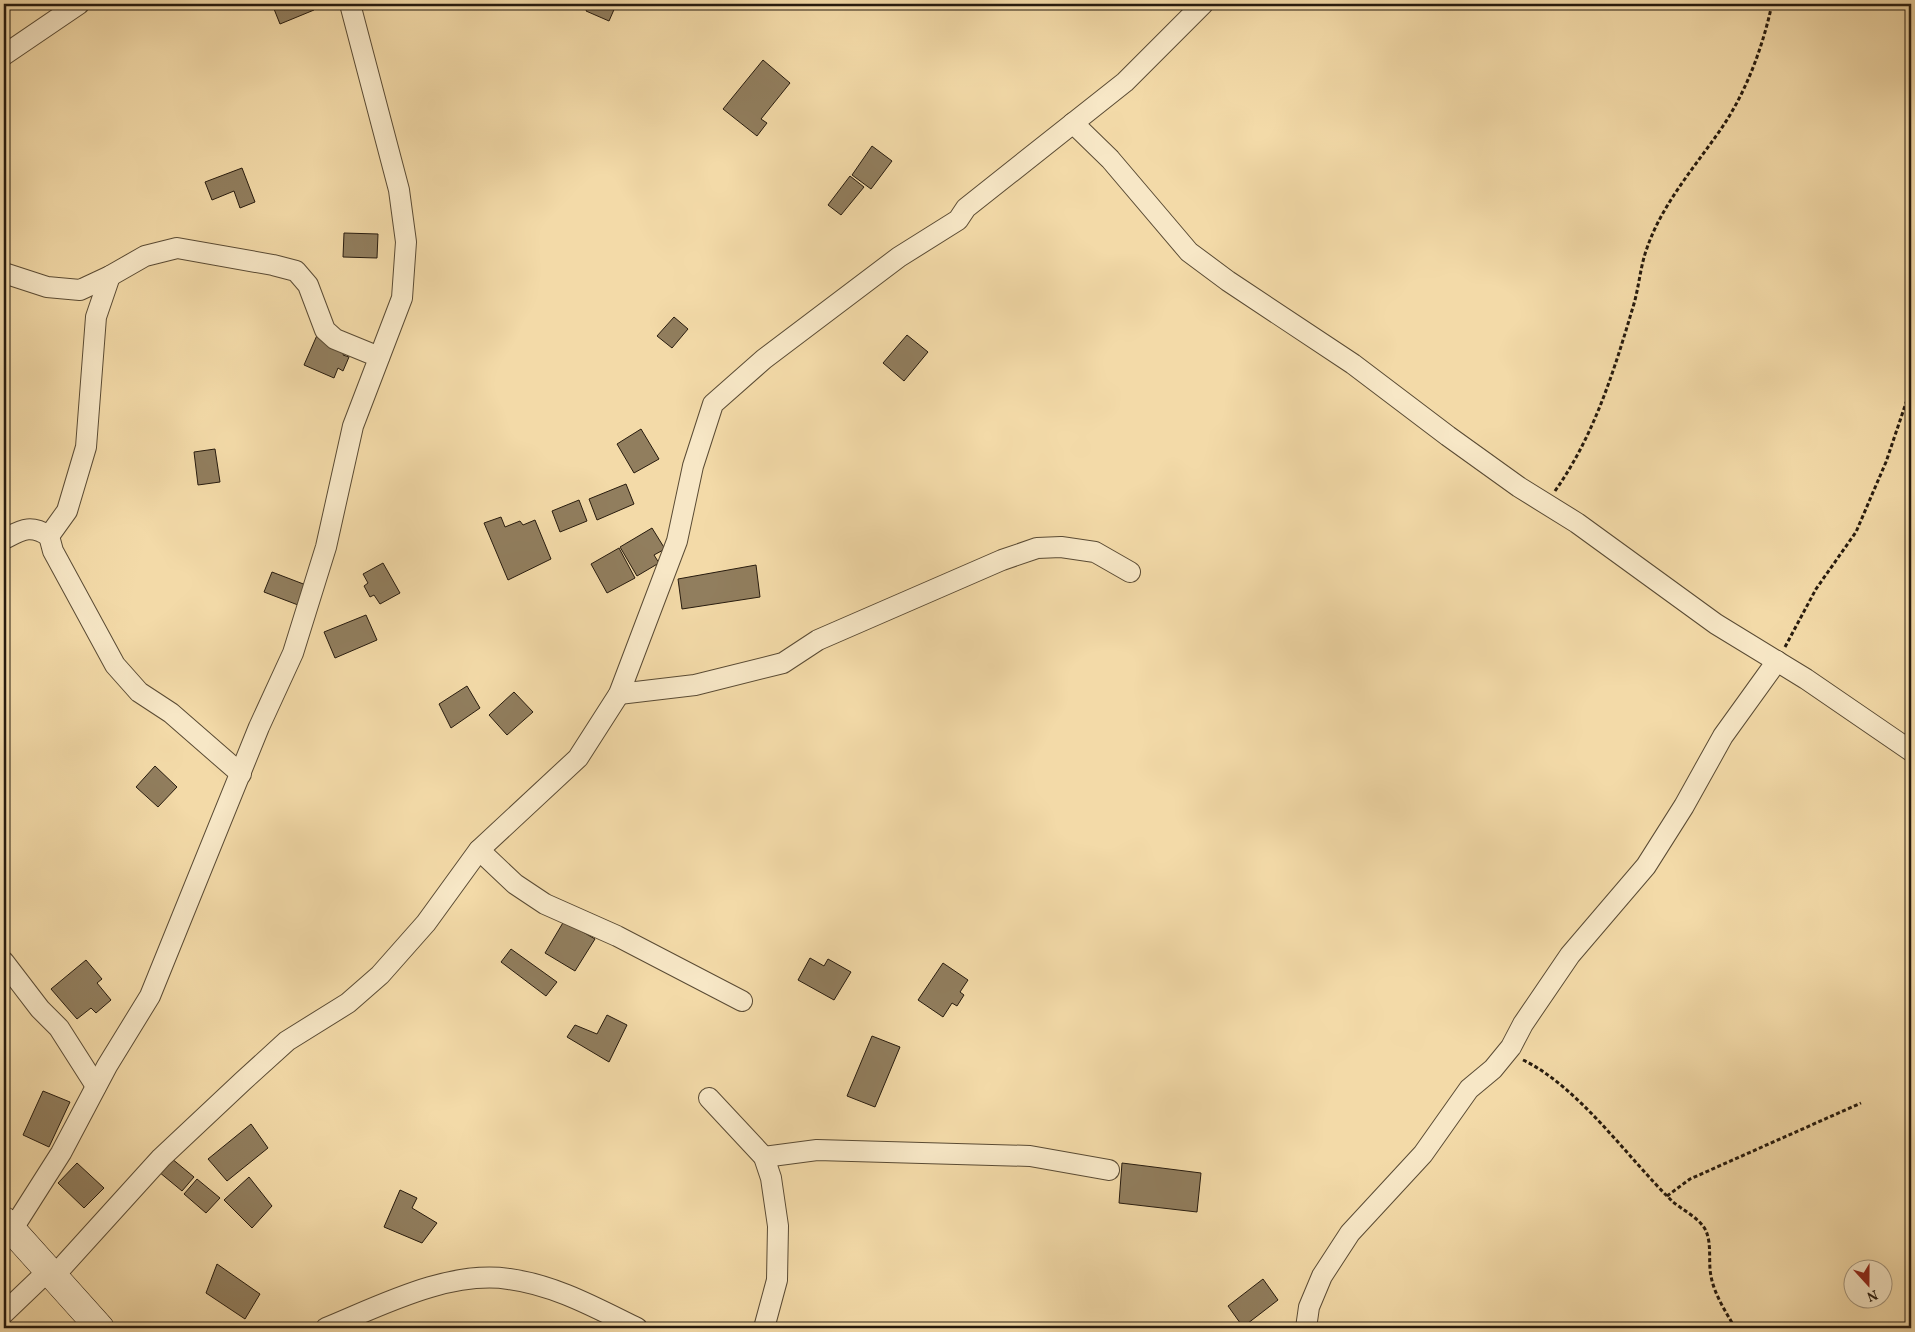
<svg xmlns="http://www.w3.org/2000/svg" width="1915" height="1332" font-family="Vollkorn,serif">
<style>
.building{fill:#917e5e;stroke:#271b0e}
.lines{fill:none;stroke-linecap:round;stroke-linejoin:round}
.minor-casing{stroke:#5a4b34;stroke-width:22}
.secondary-casing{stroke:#271b0e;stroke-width:29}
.path{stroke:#271b0e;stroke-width:3;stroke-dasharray:4 2.5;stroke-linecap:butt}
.minor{stroke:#f7e7c6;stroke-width:20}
.secondary{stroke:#f7e7c6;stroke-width:28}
</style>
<rect width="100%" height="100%" fill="#f3daa8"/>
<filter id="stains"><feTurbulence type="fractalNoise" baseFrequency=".004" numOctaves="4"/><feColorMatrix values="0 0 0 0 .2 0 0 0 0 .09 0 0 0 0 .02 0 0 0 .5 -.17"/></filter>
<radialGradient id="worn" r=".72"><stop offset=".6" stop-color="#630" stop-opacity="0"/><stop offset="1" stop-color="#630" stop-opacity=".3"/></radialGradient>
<g class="building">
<polygon points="272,4 311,4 314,10 280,24"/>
<polygon points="589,4 620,4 619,6 616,5 609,21 586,11"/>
<polygon points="763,60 790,83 761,119 767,123 757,136 723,109"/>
<polygon points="872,146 892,161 871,189 852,175"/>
<polygon points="242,168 255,202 240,208 234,191 212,200 205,182"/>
<polygon points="850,176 864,187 841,215 828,205"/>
<polygon points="344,233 378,234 377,258 343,257"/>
<polygon points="674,317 688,329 672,348 657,336"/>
<polygon points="318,333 347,346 343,355 349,357 343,371 338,368 334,378 304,365"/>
<polygon points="907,335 928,352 904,381 883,363"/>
<polygon points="641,429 659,459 634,473 617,444"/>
<polygon points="215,449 220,482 198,485 194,452"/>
<polygon points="626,484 634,504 597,520 589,499"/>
<polygon points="579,500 587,521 560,532 552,511"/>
<polygon points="501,517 505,527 520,521 523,525 535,520 551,559 508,580 484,523"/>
<polygon points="652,528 665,549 654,555 659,563 637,576 620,547"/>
<polygon points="619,548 635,578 607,593 591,564"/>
<polygon points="383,563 400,593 380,604 374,595 370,597 364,586 368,583 363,574"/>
<polygon points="756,565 760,597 682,609 678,579"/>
<polygon points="272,572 306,585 298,605 264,592"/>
<polygon points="366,615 377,640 335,658 324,632"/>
<polygon points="467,686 480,708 451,728 439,704"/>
<polygon points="514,692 533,712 507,735 489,715"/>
<polygon points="155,766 177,787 158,807 136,787"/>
<polygon points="564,921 595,939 575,971 545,953"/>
<polygon points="511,949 557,982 546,996 501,962"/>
<polygon points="810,958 824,966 828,959 851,972 834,1000 798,980"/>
<polygon points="86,960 102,979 97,983 111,1000 96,1013 91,1008 77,1019 51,989"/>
<polygon points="943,963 968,980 960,992 964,995 957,1006 952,1003 943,1017 918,1000"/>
<polygon points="607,1015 627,1025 609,1062 567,1037 575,1025 597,1034"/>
<polygon points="872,1036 900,1047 875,1107 847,1096"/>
<polygon points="43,1091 70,1102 49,1147 23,1135"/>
<polygon points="251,1124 268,1148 227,1181 208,1159"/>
<polygon points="171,1158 194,1177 182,1191 159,1172"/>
<polygon points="77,1163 104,1188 84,1208 58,1183"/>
<polygon points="1122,1163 1201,1173 1197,1212 1119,1203"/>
<polygon points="249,1177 272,1206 252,1228 224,1200"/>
<polygon points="197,1179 220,1198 206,1213 184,1194"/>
<polygon points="400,1190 417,1198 412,1208 437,1223 422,1243 384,1227"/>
<polygon points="217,1264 260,1294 245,1319 206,1293"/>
<polygon points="1263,1279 1278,1300 1243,1327 1228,1306"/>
</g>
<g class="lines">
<g class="minor-casing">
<g id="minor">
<polyline points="4,55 79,4"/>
<polyline points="1073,123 1110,159 1189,252 1228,281 1353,364 1448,436 1519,487 1577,523 1716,624 1806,679 1911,751"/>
<polyline points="4,273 47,287 80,290 110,276 145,256 177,248 273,265 296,271 308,285 325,330 335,339 379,357"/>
<polyline points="110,276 96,317 86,447 67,511 49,536 53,551 115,665 139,692 171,713 241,774"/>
<path d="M4,539C22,530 30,524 49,536"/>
<polyline points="619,694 695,685 783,663 818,640 1002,560 1037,548 1061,547 1095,552 1130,572"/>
<polyline points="479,850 515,884 545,904 617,936 742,1001"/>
<polyline points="4,962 40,1009 59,1028 96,1086"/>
<polyline points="709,1098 764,1157 771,1178 778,1226 777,1280 764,1328"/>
<polyline points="764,1157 817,1150 1030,1156 1109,1170"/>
<polyline points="12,1230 61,1153 107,1066 150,996 259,727 293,653 326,547 353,426 402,298 406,242 399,190 350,4"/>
<polyline points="54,1276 161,1158 243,1081 287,1041 348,1003 380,975 426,923 479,850 578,758 619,694 677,541 693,466 713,404 764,359 899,257 958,220 966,208 1125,82 1203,4"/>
<polyline points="4,1313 49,1270"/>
<path d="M326,1328C380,1306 448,1270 509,1279C555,1285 596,1308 637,1328"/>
<polyline points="1306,1328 1309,1307 1322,1276 1350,1233 1423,1154 1469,1089 1493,1069 1511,1047 1523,1024 1570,955 1646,866 1684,806 1723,736 1777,661"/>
</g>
</g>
<g class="secondary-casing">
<polyline id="secondary" points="4,1221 100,1328"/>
</g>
<g class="path">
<path d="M1555,491C1594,436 1614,371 1633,307C1639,288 1640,267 1647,248C1663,202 1696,166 1723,126C1747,90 1763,46 1772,4"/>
<polyline points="1785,647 1816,589 1856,532 1886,462 1911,388"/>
<path d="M1523,1060C1579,1087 1627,1157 1672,1201C1682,1210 1700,1218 1706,1231C1712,1245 1708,1262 1711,1276C1714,1294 1726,1312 1735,1328"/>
<polyline points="1667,1196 1690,1179 1861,1103"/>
</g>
<use href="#minor" class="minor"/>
<use href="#secondary" class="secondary"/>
</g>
<rect width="1915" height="1332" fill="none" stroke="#f3daa8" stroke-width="20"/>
<rect x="5" y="5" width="1905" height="1322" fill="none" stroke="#271b0e" stroke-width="2.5"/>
<rect x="10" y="10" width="1895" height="1312" fill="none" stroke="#271b0e"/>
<g transform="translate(1868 1284) rotate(159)"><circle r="24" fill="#f7e7c6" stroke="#a4957c"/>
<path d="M0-4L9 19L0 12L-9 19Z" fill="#8f2418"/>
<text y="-8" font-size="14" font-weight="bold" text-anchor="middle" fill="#271b0e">N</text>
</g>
<rect width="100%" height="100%" filter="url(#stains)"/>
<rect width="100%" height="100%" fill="url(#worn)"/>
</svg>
